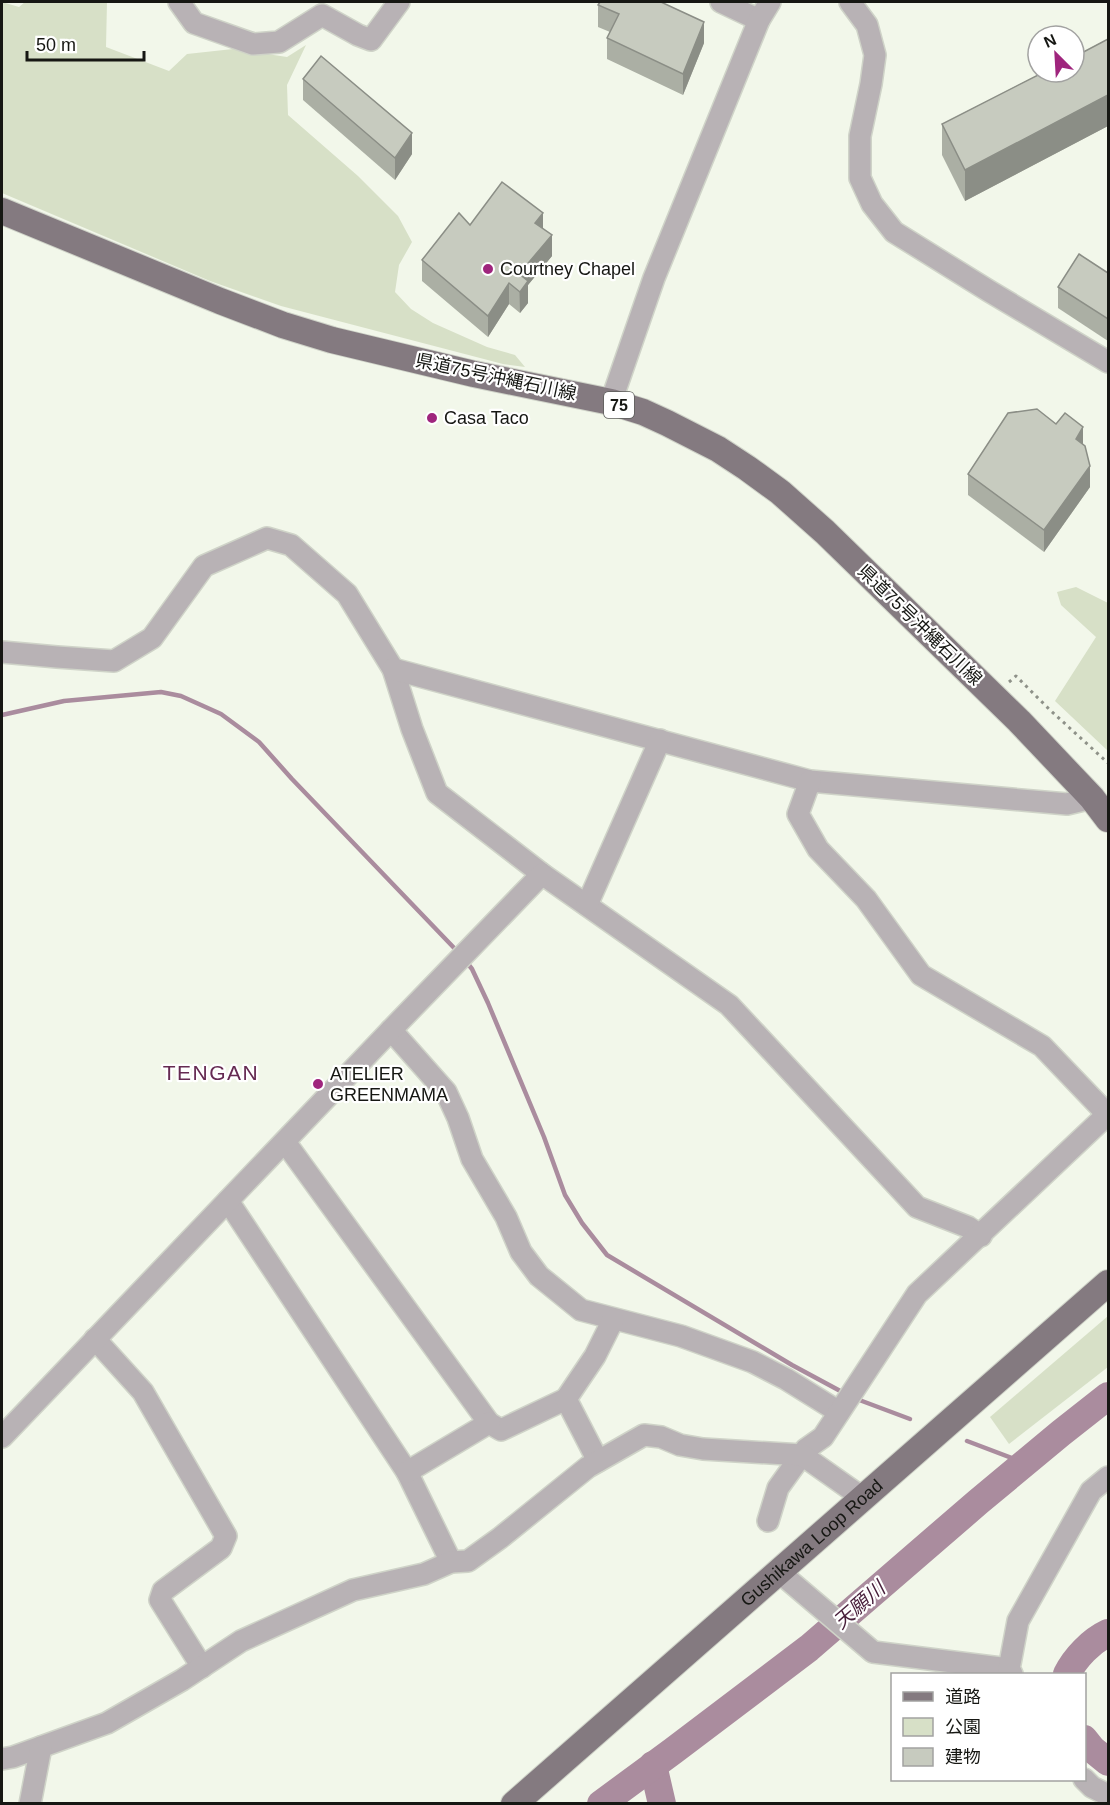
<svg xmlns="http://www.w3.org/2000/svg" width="1110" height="1805" font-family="Arial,'Noto Sans JP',sans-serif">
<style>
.green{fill:#d7e0c7}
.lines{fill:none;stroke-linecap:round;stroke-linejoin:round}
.stream{stroke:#aa8c9e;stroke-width:4.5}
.river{stroke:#aa8c9e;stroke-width:28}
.minor-casing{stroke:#cfd3c8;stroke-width:24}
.major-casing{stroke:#cfd3c8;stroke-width:28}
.path{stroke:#8e9188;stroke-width:3;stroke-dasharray:3 4.5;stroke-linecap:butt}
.minor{stroke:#b8b2b5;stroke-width:21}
.major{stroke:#847a80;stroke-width:26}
.wall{fill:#abafa4}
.shaded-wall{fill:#8b8e86}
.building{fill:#c7cbbf;stroke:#8b8e86;stroke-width:1.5}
.poi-dot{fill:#9f257d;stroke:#fff;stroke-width:2}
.labels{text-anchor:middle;stroke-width:4.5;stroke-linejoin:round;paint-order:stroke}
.shield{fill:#fff;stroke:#5c5d5a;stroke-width:1.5}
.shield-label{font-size:16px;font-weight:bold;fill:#161713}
.poi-label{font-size:18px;fill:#161713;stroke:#fff;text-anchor:start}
.street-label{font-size:18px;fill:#161713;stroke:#fff}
.water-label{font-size:20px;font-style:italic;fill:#471e3a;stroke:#fff}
.quarter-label{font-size:21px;letter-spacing:1.5px;fill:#652a52;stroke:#fff}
</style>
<rect width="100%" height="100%" fill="#f2f7ea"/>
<g class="green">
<polygon points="2,2 19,7 25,2 107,2 106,47 169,71 187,54 233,49 287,57 306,45 287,85 288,115 358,176 398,216 412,242 399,265 395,292 411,309 433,323 487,347 515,355 525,367 503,364 281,306 210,281 2,193"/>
<polygon points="1076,587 1108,603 1108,751 1055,701 1096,637 1061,605 1057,592"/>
<polygon points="1108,1316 1108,1367 1009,1444 990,1417"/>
</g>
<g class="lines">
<g class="stream">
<polyline points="2,715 64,701 161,692 181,696 221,714 259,742 292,779 457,951"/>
<polyline points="465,960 472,969 488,1003 544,1137 565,1195 582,1223 607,1255 792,1365 844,1393"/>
<polyline points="854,1398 910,1419"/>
<polyline points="967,1441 1025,1463"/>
</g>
<g class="river">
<path d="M1067,1674C1075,1658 1091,1641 1108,1633"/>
<polyline points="1084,1739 1092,1749 1108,1762"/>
<polyline points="653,1765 662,1804"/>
<polyline points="601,1804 673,1751 809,1648 978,1502 1061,1433 1108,1396"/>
</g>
<g class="minor-casing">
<g id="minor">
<polyline points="179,2 194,23 253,44 279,42 322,15 358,35 371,40 399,2"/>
<polyline points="721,2 759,20"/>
<polyline points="850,2 867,25 875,55 871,84 860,136 860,178 872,204 894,232 989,291 1108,362"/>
<polyline points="611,402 654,278 759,20 770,2"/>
<polyline points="2,652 57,657 114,661 152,638 204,566 267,538 291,545 347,594 393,669 412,729 437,793 542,874 729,1005 917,1207 968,1227 981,1236"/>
<polyline points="393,669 810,781 1067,804 1092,798"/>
<polyline points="810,781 798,814 818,849 866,899 921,975 1042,1046 1108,1115"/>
<polyline points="587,905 660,740"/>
<polyline points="391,1030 446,1092 458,1118 472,1159 506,1217 521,1252 539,1276 581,1310 681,1336 753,1362 786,1379 839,1412"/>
<polyline points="285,1142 489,1423 501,1430 566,1399"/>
<polyline points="228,1201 407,1472 451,1562"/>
<polyline points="95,1339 143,1392 226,1536 221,1548 163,1591 160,1600 202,1667"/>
<polyline points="2,1437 391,1030 542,874"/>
<polyline points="598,1461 566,1399 595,1356 613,1320"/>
<polyline points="407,1472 489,1423"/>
<polyline points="768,1521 778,1488 806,1449 823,1437 917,1294 1108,1114"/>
<polyline points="779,1572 873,1652 1009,1669"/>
<polyline points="1012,1674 1009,1669 1018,1621 1091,1491 1108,1477"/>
<polyline points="2,1759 13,1757 107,1723 182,1680 241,1641 353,1590 424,1574 451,1562 468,1561 500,1538 588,1467 644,1435 661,1437 680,1445 703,1449 802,1455 863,1498"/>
<polyline points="1084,1779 1092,1787 1108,1795"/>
<polyline points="30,1804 41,1747"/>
</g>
</g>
<g class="major-casing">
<g id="major">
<polyline points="2,211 220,301 283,325 332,340 474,374 611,402 643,412 667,423 718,449 747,468 780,492 825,532 1019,721 1092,798 1108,819"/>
<path id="s1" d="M514,1804L1108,1283"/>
</g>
</g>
<polyline class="path" points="1009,682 1016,676 1050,710 1108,763"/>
<use href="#minor" class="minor"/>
<use href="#major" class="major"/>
</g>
<g class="wall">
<polygon points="598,5 704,43 683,95 607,59 607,38 610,32 598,27"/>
<polygon points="1108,39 1108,126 965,201 942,155 942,124"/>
<polygon points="303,79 412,154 395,180 303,100"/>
<polygon points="543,229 552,256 528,285 528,303 520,313 509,304 488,337 422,281 422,260"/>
<polygon points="1108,273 1108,341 1058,308 1058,287"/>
<polygon points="1083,445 1090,487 1044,552 968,495 968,474"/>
</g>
<g class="shaded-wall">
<polygon points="704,22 704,43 683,95 683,74"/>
<polygon points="1108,95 1108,126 965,201 965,170"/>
<polygon points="412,133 412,154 395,180 395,158"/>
<polygon points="543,213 543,234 535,223"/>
<polygon points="552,235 552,256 528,285 528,303 520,313 519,274"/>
<polygon points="509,283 509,304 488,337 488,316"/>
<polygon points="1083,427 1083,448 1076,439"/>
<polygon points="1090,466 1090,487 1044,552 1044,530"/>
</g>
<g class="building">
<polygon points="600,2 661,2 704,22 683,74 607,38 619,14 598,5"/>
<polygon points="1108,39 1108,95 965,170 942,124 1044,72 1074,72 1074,57"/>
<polygon points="321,56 412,133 395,158 303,79"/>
<polygon points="502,182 543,213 535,223 552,235 519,274 528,281 520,292 509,283 488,316 422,260 459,213 470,225"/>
<polygon points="1079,254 1108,273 1108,319 1058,287"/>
<polygon points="1037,409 1056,424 1065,413 1083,427 1076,439 1085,446 1090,466 1044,530 968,474 1008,413"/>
</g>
<g class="poi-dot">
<circle cx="488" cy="269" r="6"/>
<circle cx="432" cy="418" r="6"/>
<circle cx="318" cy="1084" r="6"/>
</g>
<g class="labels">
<rect class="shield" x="604" y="392" width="30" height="26" rx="4.5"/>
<g class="shield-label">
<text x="619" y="411">75</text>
</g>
<g class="poi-label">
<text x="500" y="275">Courtney Chapel</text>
<text x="444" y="424">Casa Taco</text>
<text x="330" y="1080">ATELIER<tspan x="330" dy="21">GREENMAMA</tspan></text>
</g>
<g class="street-label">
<text transform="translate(496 377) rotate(12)" y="6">県道75号沖縄石川線</text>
<text transform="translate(920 625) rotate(44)" y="6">県道75号沖縄石川線</text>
<text dy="6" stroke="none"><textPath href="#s1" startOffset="396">Gushikawa Loop Road</textPath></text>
</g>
<g class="water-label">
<text transform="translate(859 1605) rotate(-41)" y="7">天願川</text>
</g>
<g class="quarter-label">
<text x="211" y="1080">TENGAN</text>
</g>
</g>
<rect width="1110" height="1805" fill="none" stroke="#161713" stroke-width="6"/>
<rect x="891" y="1673" width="195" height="108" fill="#ffffff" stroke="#a2a2a1" stroke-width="1.5"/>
<rect x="903" y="1692" width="30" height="9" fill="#847a80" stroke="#a2a2a1" stroke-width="1.5"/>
<text x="945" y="1703" font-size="18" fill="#161713">道路</text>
<rect x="903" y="1718" width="30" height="18" fill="#d7e0c7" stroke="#a2a2a1" stroke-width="1.5"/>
<text x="945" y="1733" font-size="18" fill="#161713">公園</text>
<rect x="903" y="1748" width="30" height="18" fill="#c7cbbf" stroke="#a2a2a1" stroke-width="1.5"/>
<text x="945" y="1763" font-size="18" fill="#161713">建物</text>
<g transform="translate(1056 54) rotate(336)"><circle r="28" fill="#ffffff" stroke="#a2a2a1" stroke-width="1.5"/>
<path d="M0-4.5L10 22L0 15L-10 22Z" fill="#9f257d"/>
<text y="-9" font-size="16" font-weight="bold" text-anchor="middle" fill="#161713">N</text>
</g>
<path d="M27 51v9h117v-9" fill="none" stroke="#161713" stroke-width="3"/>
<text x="36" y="51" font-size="18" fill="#161713" stroke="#ffffff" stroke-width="4.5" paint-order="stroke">50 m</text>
</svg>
